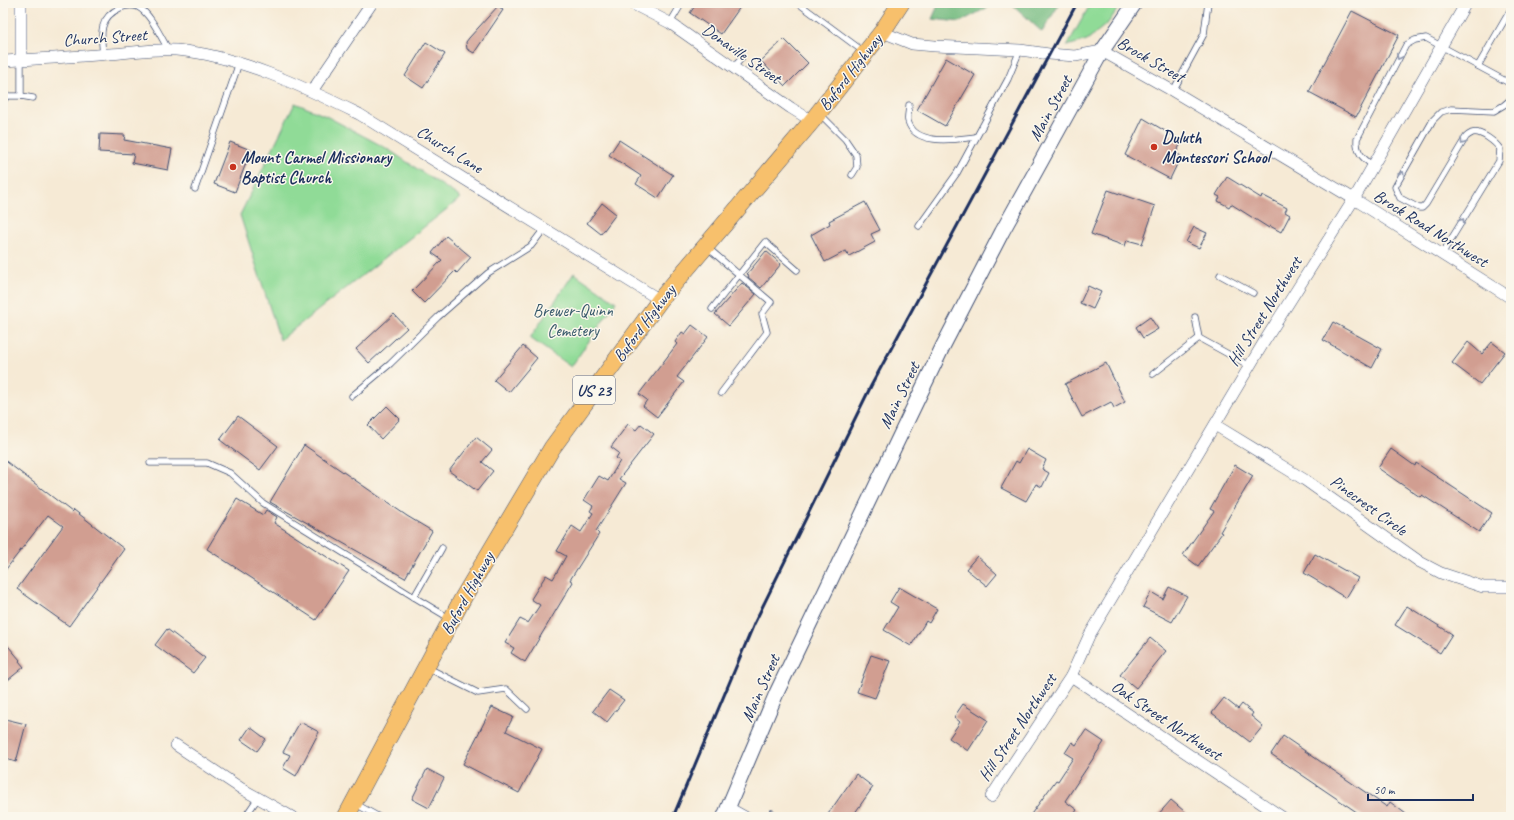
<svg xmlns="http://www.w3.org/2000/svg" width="1514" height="820" font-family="Caveat,sans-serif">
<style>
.green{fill:#90db97;stroke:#56857a}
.forest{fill:#74bb80;stroke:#48756f}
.building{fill:#d19e91}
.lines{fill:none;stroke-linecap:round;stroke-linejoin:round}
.service-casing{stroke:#3c4b70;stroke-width:7}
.minor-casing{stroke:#3c4b70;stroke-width:12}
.tertiary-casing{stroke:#3c4b70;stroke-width:16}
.primary-casing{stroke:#3c4b70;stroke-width:18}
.service{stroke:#fff;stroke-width:5.5}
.minor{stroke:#fff;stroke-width:11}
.tertiary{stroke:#fff;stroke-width:14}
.primary{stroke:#f7c06c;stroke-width:17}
.rail{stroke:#1b2f5e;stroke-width:3}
.oneway{stroke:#8d97ae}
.poi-dot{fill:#c8321e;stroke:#fbf7ec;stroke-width:1.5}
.labels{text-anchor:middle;stroke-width:3;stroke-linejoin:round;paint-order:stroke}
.shield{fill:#fbf7ec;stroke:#5e6b89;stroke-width:1}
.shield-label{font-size:16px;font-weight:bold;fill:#1b2f5e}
.street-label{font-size:17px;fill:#1b2f5e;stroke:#fbf7ec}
.poi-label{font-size:17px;font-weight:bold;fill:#1b2f5e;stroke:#fbf7ec;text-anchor:start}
.park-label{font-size:17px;fill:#385a6c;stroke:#fbf7ec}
</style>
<rect width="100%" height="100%" fill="#fbf7ec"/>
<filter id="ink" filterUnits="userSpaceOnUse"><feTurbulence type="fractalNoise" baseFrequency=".025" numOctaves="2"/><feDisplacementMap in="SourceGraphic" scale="8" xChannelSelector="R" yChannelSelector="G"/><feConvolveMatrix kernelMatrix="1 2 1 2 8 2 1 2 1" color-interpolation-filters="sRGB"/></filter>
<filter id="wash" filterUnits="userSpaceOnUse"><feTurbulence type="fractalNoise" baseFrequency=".012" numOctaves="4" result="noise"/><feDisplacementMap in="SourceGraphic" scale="16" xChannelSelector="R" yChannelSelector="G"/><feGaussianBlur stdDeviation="0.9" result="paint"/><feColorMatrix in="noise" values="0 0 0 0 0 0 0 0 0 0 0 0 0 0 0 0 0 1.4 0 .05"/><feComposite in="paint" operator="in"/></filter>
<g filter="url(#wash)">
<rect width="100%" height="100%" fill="#f6ead5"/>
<g class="green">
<polygon points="1091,3 1122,3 1108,23 1087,40 1067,46"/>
<polygon points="295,103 326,116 386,148 461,198 280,340 240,215"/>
<polygon points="574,273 616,302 571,367 530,338"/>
</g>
<g class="forest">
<polygon points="939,3 996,3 960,22 932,19"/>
<polygon points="1011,3 1060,3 1042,32"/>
</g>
<g id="blocks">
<g class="building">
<polygon points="697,3 743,3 721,34 690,13"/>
<polygon points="498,6 503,10 474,53 467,49 466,42 469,38"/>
<polygon points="1352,11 1399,35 1356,117 1309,92"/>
<polygon points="784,39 808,63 785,86 761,61"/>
<polygon points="426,42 445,54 423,88 405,76"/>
<polygon points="946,58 975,75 945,126 917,110"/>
<polygon points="1143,118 1182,141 1176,153 1181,156 1170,179 1125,155"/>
<polygon points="100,134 125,135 124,140 172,149 168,170 132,163 134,154 99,152"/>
<polygon points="619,140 673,175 658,198 636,184 641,176 609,155"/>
<polygon points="230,142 251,150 235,192 214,184"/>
<polygon points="1227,177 1261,198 1262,195 1287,208 1285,212 1290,215 1281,232 1270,226 1269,228 1231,204 1229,207 1218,201 1220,197 1216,195"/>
<polygon points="1108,190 1155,206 1142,244 1127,240 1125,246 1091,234"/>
<polygon points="865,202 880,230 871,234 875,242 849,256 846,251 825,262 811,235 830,224 829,221"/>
<polygon points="602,203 616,214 601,234 587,223"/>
<polygon points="1194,227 1207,233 1199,248 1186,242"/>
<polygon points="446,236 471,257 457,273 455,271 424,303 412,291 442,260 432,253"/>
<polygon points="766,251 781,264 761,288 748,277 749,275 747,274"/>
<polygon points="742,283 756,294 729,326 715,314"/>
<polygon points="1088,286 1101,292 1093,309 1080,303"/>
<polygon points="394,314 407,328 369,363 356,349"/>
<polygon points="1150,317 1158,329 1143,338 1136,327"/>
<polygon points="1333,322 1382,349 1372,368 1323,340"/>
<polygon points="692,325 708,337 677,377 684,382 657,417 643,406 647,400 639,394 677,344 675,342 682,332 685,334"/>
<polygon points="1468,342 1482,354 1492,342 1505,352 1480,384 1452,363"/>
<polygon points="523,346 537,358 509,392 494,380"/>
<polygon points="1106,363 1125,402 1114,408 1111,402 1082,417 1065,384"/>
<polygon points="387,406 400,419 381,439 368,425"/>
<polygon points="238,416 278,446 260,470 220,440"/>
<polygon points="628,424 636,430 641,424 654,434 619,479 626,483 596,531 599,534 570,580 573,582 525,662 511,653 514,648 505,643 520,619 528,623 540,605 531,599 546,575 553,579 566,556 557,551 572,526 581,532 593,513 590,511 593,506 584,500 599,476 608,481 620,461 616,458 619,453 611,447"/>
<polygon points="476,437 492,450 482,462 493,471 477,491 449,471"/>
<polygon points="304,445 407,516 432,531 405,578 270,502"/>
<polygon points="1027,449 1046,460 1042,469 1049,473 1042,487 1036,484 1026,501 1001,488 1016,461 1019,463"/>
<polygon points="1391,449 1415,466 1416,463 1492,513 1479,532 1422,495 1420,497 1378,468"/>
<polygon points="3,459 72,512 74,510 124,549 69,626 17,589 63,526 48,515 3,573"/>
<polygon points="1235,465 1253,476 1220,532 1222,533 1198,566 1183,555 1214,511 1210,509"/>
<polygon points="237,499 263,515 266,510 277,517 274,523 349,571 316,620 207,549"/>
<polygon points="1315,554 1358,578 1346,598 1304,573"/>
<polygon points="977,556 997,574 987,586 966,569"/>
<polygon points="899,587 937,609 929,623 926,621 911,646 884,630 898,607 890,602"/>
<polygon points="1169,587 1187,596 1172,622 1143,607 1151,592 1163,599"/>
<polygon points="1407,606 1452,634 1440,653 1395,625"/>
<polygon points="167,629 205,658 193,673 155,645"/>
<polygon points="1150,638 1166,651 1136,688 1120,675"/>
<polygon points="3,640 20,660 19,661 24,667 3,684"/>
<polygon points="871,655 890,661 875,698 857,692"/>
<polygon points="609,690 624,700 607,722 593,711"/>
<polygon points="1224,698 1238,709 1242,704 1253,713 1251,716 1263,726 1250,742 1212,713"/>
<polygon points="963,704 988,720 968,751 949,738 960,722 954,717"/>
<polygon points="492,707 513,717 506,731 542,749 519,793 463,764"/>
<polygon points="5,719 26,724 16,762 3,758 3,726"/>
<polygon points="300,722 319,732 296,776 283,768 290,755 283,752"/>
<polygon points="250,727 266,739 257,751 241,740"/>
<polygon points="1086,730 1104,742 1065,801 1077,810 1072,817 1029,817 1056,780 1058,781 1073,758 1065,753 1072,742 1076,745"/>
<polygon points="1283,736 1387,807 1390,802 1410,817 1364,817 1271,754"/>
<polygon points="427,769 444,778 429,808 412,799"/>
<polygon points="856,774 873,787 852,817 826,817"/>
<polygon points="1171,800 1191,817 1156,817"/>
</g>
</g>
</g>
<g filter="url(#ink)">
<use href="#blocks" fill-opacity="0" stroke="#3c4b70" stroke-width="1"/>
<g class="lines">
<g class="service-casing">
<g id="service">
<polyline points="798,3 864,52"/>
<polyline points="670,23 682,3"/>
<path d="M103,55C101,35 98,18 120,8C125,6 132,5 138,7C150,13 161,37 168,49"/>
<polyline points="1478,66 1511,9"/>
<polyline points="733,68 741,59"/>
<polyline points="1173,91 1204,34 1208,3"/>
<polyline points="21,96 21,60"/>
<polyline points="3,101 7,96 21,96 33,98"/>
<path d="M909,105C909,110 907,117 908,121C915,147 957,139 976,137"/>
<polyline points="820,114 845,139 856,155 857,167 852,175"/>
<path d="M1373,166C1363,158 1356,153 1357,139L1406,45L1415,40L1426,38L1511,84"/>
<polyline points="195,189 239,63"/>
<polyline points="919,226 957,173 1008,79 1020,50"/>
<polyline points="708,248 771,302 762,314 767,332 721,393"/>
<path d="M1442,254L1499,161L1500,149C1496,143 1481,130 1472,133C1470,134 1468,135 1466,137L1426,204L1422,208H1419L1400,198L1395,187L1433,120L1441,112L1451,109L1494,111L1504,105L1511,99"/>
<polyline points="1220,275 1253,293"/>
<polyline points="712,309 765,242 797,270"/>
<polyline points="1195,317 1199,338"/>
<polyline points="1153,374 1199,338 1250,366"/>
<polyline points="352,396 390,364 438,317 488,273 531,246 544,229"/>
<polyline points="150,463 207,463 230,473 263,503 414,597 449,618"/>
<polyline points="414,597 442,548"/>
<polyline points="428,668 478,693 506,689 527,709"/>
<polyline points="356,804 379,817"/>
<polyline points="245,817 258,798"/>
<polyline points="770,817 772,813"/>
</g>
</g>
<g class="minor-casing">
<g id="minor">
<polyline points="21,3 21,60"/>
<polyline points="631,3 670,23 791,108 812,121"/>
<polyline points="882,32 912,44 935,46 1020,50 1049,54 1075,56 1102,51 1173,91 1354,199 1511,298"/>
<path d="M3,61C38,59 74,57 109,54C131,53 154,48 176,50C237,55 304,87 359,114L660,300"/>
<polyline points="312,91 372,3"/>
<polyline points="1215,425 1305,480 1420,562 1441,573 1483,587 1511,587"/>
<polyline points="1071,676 1282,817"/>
<polyline points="176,745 242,789 292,817"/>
<polyline points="991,797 1071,676 1089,636 1264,342 1354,199 1466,3"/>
<polyline points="727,807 745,817"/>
</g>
</g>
<g class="tertiary-casing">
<polyline id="tertiary" points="724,817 777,692 943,346 1002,232 1102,51 1135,3"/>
</g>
<g class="primary-casing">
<polyline id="primary" points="346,817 464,596 552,448 660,300 812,121 882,32 901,3"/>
</g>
<use href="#service" class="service"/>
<use href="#minor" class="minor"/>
<use href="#tertiary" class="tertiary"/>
<use href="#primary" class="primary"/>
<polyline class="rail" points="673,817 754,624 871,386 1077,3"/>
</g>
<defs><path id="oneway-chevron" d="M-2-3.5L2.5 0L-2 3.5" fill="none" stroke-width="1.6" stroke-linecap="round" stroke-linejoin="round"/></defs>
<g class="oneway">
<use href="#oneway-chevron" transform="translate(1399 57) rotate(117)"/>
<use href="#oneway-chevron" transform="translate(1463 142) rotate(123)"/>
<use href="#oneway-chevron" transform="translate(1402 174) rotate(-60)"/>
<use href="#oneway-chevron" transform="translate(1462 221) rotate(-58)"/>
</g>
</g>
<g class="poi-dot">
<circle cx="1154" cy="147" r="4"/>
<circle cx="233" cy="167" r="4"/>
</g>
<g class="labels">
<rect class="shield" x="573" y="376" width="42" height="28" rx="3"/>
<g class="shield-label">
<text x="594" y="396">US 23</text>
</g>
<g class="street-label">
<text transform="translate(105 37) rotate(-4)" y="6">Church Street</text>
<text transform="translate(742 53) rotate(35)" y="6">Donaville Street</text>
<text transform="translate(1151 59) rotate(30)" y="6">Brock Street</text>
<text transform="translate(850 72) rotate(-52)" y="6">Buford Highway</text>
<text transform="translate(1050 108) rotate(-61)" y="6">Main Street</text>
<text transform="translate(450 149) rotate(32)" y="6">Church Lane</text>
<text transform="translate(1431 228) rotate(32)" y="6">Brock Road Northwest</text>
<text transform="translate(1264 311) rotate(-58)" y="6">Hill Street Northwest</text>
<text transform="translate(644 323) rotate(-53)" y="6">Buford Highway</text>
<text transform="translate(899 395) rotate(-64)" y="6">Main Street</text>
<text transform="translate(1369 505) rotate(36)" y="6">Pinecrest Circle</text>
<text transform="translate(467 593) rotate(-61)" y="6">Buford Highway</text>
<text transform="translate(760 688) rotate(-66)" y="6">Main Street</text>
<text transform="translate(1167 720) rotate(34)" y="6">Oak Street Northwest</text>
<text transform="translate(1017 727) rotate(-56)" y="6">Hill Street Northwest</text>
</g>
<g class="poi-label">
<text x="1162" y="143">Duluth<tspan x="1162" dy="20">Montessori School</tspan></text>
<text x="241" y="163">Mount Carmel Missionary<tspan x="241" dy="20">Baptist Church</tspan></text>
</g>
<g class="park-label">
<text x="573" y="316">Brewer-Quinn<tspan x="573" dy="20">Cemetery</tspan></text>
</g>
</g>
<rect width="1514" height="820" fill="none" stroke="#fbf7ec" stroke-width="16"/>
<path d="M1368 794v6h105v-6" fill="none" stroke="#1b2f5e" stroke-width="2"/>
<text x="1374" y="794" font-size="12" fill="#1b2f5e" stroke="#fbf7ec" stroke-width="3" paint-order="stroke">50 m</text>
</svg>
